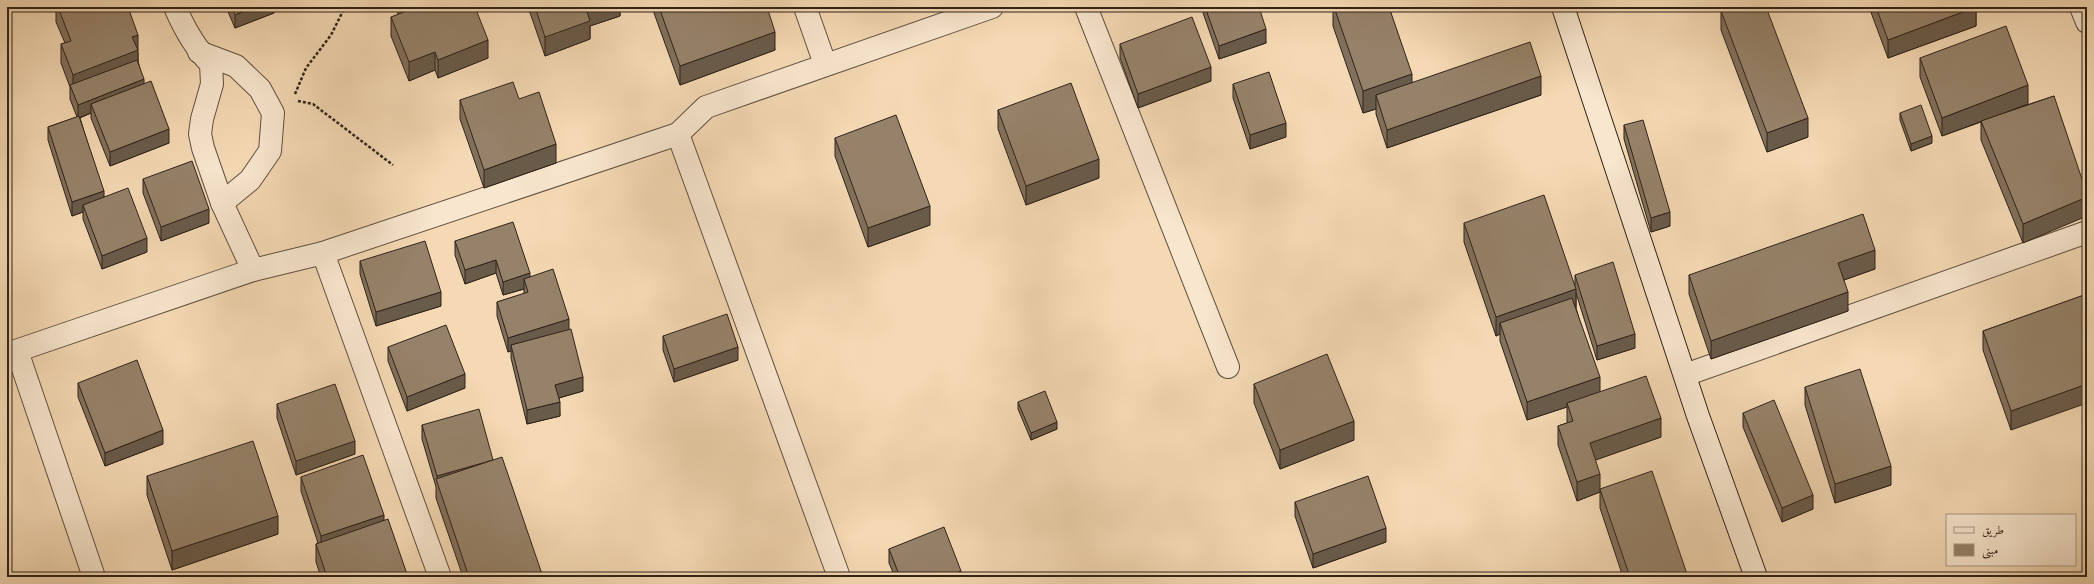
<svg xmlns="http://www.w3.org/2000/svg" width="2094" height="584" font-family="Vollkorn,Amiri,serif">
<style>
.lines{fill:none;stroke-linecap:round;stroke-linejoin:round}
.street-casing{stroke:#615040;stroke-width:24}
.secondary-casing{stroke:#30231a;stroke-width:24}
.path{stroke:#30231a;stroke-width:2.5;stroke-dasharray:3 2;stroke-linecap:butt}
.street{stroke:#f8e6ce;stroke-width:22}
.secondary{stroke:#f8e6ce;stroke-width:22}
.wall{fill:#81705b;stroke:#30231a}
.shaded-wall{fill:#695b4a;stroke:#30231a}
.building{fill:#96826a;stroke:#30231a}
</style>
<rect width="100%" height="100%" fill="#f4d9b4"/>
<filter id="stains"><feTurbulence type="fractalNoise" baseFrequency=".005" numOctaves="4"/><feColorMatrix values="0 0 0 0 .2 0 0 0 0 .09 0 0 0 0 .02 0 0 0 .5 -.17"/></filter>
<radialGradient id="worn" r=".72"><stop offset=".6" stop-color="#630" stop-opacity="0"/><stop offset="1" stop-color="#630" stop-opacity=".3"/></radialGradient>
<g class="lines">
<g class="street-casing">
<g id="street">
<path d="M175,7C184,28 195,48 211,64L212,84L202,119L200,134L203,148L222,203L253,270"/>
<polyline points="805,7 825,64"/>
<polyline points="1086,7 1228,367"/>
<polyline points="2081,7 2087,22"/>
<polyline points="199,52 236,66 260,89 273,113 270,151 250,180 222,203"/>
<polyline points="678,134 839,577"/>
<polyline points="323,253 440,577"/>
<polyline points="17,351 94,577"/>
<polyline points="7,354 253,270 323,253 678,134 706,107 992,7"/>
<polyline points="1685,375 2087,232"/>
</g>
</g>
<g class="secondary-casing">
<polyline id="secondary" points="1563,7 1698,416 1756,577"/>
</g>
<g class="path">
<polyline points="295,94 306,68 331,35 345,7"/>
<polyline points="298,101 313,104 393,165"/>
</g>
<use href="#street" class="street"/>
<use href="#secondary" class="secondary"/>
</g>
<g class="wall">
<polygon points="56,7 128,7 138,53 138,61 144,84 169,143 110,166 91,118 91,113 80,118 104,197 147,252 102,269 83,219 83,212 72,216 48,140 48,127 77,117 70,99 70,87 61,63 61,44 65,43 56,22"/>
<polygon points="226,7 274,7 274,13 235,28"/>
<polygon points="397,7 475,7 488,58 438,78 435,70 409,81 391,36 391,17 398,15"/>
<polygon points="528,7 620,7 620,16 590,26 590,39 545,56"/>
<polygon points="654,7 767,7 775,50 680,85 654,13"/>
<polygon points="1201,7 1259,7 1266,43 1219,59"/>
<polygon points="1333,7 1391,7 1389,7 1412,83 1541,95 1387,148 1376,114 1376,109 1363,113 1333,26"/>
<polygon points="1869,7 1976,7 1976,26 1888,58"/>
<polygon points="1721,11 1808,137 1767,152 1721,30"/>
<polygon points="1120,44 1211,81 1138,108 1120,58"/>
<polygon points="1920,58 2028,104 2006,112 2054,96 2023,243 1981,140 1981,122 1942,136 1920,77"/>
<polygon points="1233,84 1286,137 1250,149 1233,98"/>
<polygon points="519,99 556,163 484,188 460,119 460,100"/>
<polygon points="998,110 1099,178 1026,205 998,129"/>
<polygon points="1900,113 1932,143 1911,151 1900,120"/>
<polygon points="1624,125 1670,226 1651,232 1624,139"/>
<polygon points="835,138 930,225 868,247 835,156"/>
<polygon points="143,179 209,223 161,241 143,193"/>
<polygon points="1464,223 1575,285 1575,275 1635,348 1597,360 1576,293 1576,308 1600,392 1661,437 1595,460 1600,492 1577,501 1558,445 1558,426 1567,423 1567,407 1527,420 1500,341 1500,334 1496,336 1464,242"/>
<polygon points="455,241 530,277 569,330 583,391 559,398 560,416 527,424 511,358 511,351 508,352 497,316 497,302 524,294 524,289 503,295 496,273 465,284 455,255"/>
<polygon points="360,261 441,306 376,326 360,274"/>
<polygon points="1875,269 1844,280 1848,311 1711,359 1689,294 1689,275"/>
<polygon points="2087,294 2011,430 1983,350 1983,331"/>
<polygon points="663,336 738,360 674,382 663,350"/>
<polygon points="388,347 465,388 407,411 388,361"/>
<polygon points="78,383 163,444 105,466 78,397"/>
<polygon points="1254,384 1354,440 1280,469 1254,403"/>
<polygon points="1805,387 1891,485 1835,503 1805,405"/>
<polygon points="1018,402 1057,429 1031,440 1018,409"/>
<polygon points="277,404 355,454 296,475 277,418"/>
<polygon points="1743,413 1813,509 1782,522 1743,427"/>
<polygon points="422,425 493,460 543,577 463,577 436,498 436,487 422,439"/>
<polygon points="147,476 278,534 172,570 147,495"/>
<polygon points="301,477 384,521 408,577 321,577 316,562 316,544 318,543 301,491"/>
<polygon points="1600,489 1688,577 1623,577 1600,508"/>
<polygon points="1295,502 1386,542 1313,568 1295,516"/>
<polygon points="889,549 961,577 895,577 889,563"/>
</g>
<g class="shaded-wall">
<polygon points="254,7 274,7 274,13 235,28 235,15"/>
<polygon points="591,7 620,7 620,16 590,26 590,39 545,56 545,37 586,9"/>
<polygon points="1976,7 1976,26 1888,58 1888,40"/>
<polygon points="1266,29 1266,43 1219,59 1219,46"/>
<polygon points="775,32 775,50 680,85 680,66"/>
<polygon points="138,35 138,69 73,91 73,75 132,37"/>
<polygon points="488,40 488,58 438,78 438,60"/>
<polygon points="435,52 435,70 409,81 409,62"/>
<polygon points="1211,67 1211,81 1138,108 1138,94"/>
<polygon points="1412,74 1412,96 1376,95 1376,109 1363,113 1363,91"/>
<polygon points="1541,76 1541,95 1387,148 1387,130"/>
<polygon points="144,79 144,93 91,104 91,113 78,118 78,105"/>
<polygon points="2028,85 2028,104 1942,136 1942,118"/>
<polygon points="1808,118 1808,137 1767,152 1767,133"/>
<polygon points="1286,123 1286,137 1250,149 1250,135"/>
<polygon points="169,129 169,143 110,166 110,152"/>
<polygon points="1932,136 1932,143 1911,151 1911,144"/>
<polygon points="556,144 556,163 484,188 484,170"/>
<polygon points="1099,159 1099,178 1026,205 1026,186"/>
<polygon points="104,191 104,205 83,205 83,212 72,216 72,202"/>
<polygon points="2087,197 2087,216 2023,243 2023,224"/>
<polygon points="930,206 930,225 868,247 868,228"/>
<polygon points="209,209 209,223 161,241 161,227"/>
<polygon points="1670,212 1670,226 1651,232 1651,218"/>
<polygon points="147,238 147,252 102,269 102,256"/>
<polygon points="1875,250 1875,269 1838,282 1838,263"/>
<polygon points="496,260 496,273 465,284 465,270"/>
<polygon points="530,273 530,287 524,279 524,289 503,295 503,282"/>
<polygon points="1576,289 1576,308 1500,323 1500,334 1496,336 1496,317"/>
<polygon points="441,292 441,306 376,326 376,312"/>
<polygon points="1848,292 1848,311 1711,359 1711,341"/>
<polygon points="569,319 569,333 511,345 511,351 508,352 508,338"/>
<polygon points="1635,334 1635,348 1597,360 1597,346"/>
<polygon points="738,347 738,360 674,382 674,369"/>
<polygon points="465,374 465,388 407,411 407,397"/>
<polygon points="583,377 583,391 555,399 555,385"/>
<polygon points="1600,377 1600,395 1567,403 1567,407 1527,420 1527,402"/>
<polygon points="2087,384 2087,403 2011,430 2011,411"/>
<polygon points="560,402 560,416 527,424 527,410"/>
<polygon points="1661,418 1661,437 1590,462 1590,443"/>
<polygon points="1354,421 1354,440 1280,469 1280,450"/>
<polygon points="1057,422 1057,429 1031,440 1031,433"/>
<polygon points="163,430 163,444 105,466 105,453"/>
<polygon points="355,441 355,454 296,475 296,461"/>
<polygon points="493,460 437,482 437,476"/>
<polygon points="1891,466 1891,485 1835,503 1835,484"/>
<polygon points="1600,474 1600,492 1577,501 1577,482"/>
<polygon points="1813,495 1813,509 1782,522 1782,508"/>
<polygon points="384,515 384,529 321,550 321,536"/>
<polygon points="278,516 278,534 172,570 172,551"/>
<polygon points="1386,528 1386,542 1313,568 1313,554"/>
<polygon points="961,571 961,577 945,577"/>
</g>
<g class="building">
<polygon points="58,7 128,7 138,35 132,37 138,50 73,75 61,44 71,41"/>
<polygon points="232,7 254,7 235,15"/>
<polygon points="402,7 475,7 488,40 438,60 435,52 409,62 391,17 404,12"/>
<polygon points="535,7 591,7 586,9 590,21 545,37"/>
<polygon points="659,7 767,7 775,32 680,66"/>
<polygon points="1205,7 1259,7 1266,29 1219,46"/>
<polygon points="1334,7 1389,7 1412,74 1363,91"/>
<polygon points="1733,7 1766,7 1808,118 1767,133 1721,11"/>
<polygon points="1876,7 1976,7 1888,40"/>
<polygon points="1192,17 1211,67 1138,94 1120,44"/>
<polygon points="2006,26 2028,85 1942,118 1920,58"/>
<polygon points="1530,42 1541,76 1387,130 1376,95"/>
<polygon points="137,60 144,79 78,105 70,85"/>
<polygon points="1269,72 1286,123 1250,135 1233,84"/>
<polygon points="151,81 169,129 110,152 91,104"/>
<polygon points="513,82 519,99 539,92 556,144 484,170 460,100"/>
<polygon points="1071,83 1099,159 1026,186 998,110"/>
<polygon points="2054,96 2087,194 2087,197 2023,224 1981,121"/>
<polygon points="1921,105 1932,136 1911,144 1900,113"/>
<polygon points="896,115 930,206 868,228 835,138"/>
<polygon points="79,116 104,191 72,202 48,127"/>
<polygon points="1643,120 1670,212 1651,218 1624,125"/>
<polygon points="192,161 209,209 161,227 143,179"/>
<polygon points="128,188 147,238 102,256 83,205"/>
<polygon points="1544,195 1576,289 1496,317 1464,223"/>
<polygon points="1863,214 1875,250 1838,263 1848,292 1711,341 1689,275"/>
<polygon points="513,222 530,273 503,282 496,260 465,270 455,241"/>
<polygon points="425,241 441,292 376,312 360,261"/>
<polygon points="1613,262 1635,334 1597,346 1575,275"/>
<polygon points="553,269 569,319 508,338 497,302 528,292 524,279"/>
<polygon points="2087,294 2087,384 2011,411 1983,331"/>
<polygon points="1572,298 1600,377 1527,402 1500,323"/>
<polygon points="727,314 738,347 674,369 663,336"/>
<polygon points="446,325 465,374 407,397 388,347"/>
<polygon points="571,329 583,377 555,385 560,402 527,410 511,345"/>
<polygon points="1327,354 1354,421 1280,450 1254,384"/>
<polygon points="137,360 163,430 105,453 78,383"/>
<polygon points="1860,369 1891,466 1835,484 1805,387"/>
<polygon points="1646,376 1661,418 1590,443 1600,474 1577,482 1558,426 1573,421 1567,403"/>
<polygon points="335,384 355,441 296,461 277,404"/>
<polygon points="1045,391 1057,422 1031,433 1018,402"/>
<polygon points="1774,400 1813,495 1782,508 1743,413"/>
<polygon points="479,409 493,460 437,476 422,425"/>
<polygon points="253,441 278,516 172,551 147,476"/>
<polygon points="363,455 384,515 321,536 301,477"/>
<polygon points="502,457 543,577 469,577 436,479"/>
<polygon points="1652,471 1688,577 1630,577 1600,489"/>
<polygon points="1368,476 1386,528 1313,554 1295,502"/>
<polygon points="388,519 408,577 327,577 316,544"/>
<polygon points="944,527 961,571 945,577 900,577 889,549"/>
<polygon points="1038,575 1038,577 1033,577"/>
</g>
<rect width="2094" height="584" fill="none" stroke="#f4d9b4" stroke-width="24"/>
<rect x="8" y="8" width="2078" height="568" fill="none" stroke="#30231a" stroke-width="2"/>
<rect x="12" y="12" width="2070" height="560" fill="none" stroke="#30231a"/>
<rect x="1946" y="514" width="130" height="52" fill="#f8e6ce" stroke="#a89886"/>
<rect x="1954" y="527" width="20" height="6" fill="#f8e6ce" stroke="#a89886"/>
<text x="1982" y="534" font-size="12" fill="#30231a">طريق</text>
<rect x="1954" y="544" width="20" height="12" fill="#96826a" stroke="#a89886"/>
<text x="1982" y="554" font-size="12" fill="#30231a">مبنى</text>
<rect width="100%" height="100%" filter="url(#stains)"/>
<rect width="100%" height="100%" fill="url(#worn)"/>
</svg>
